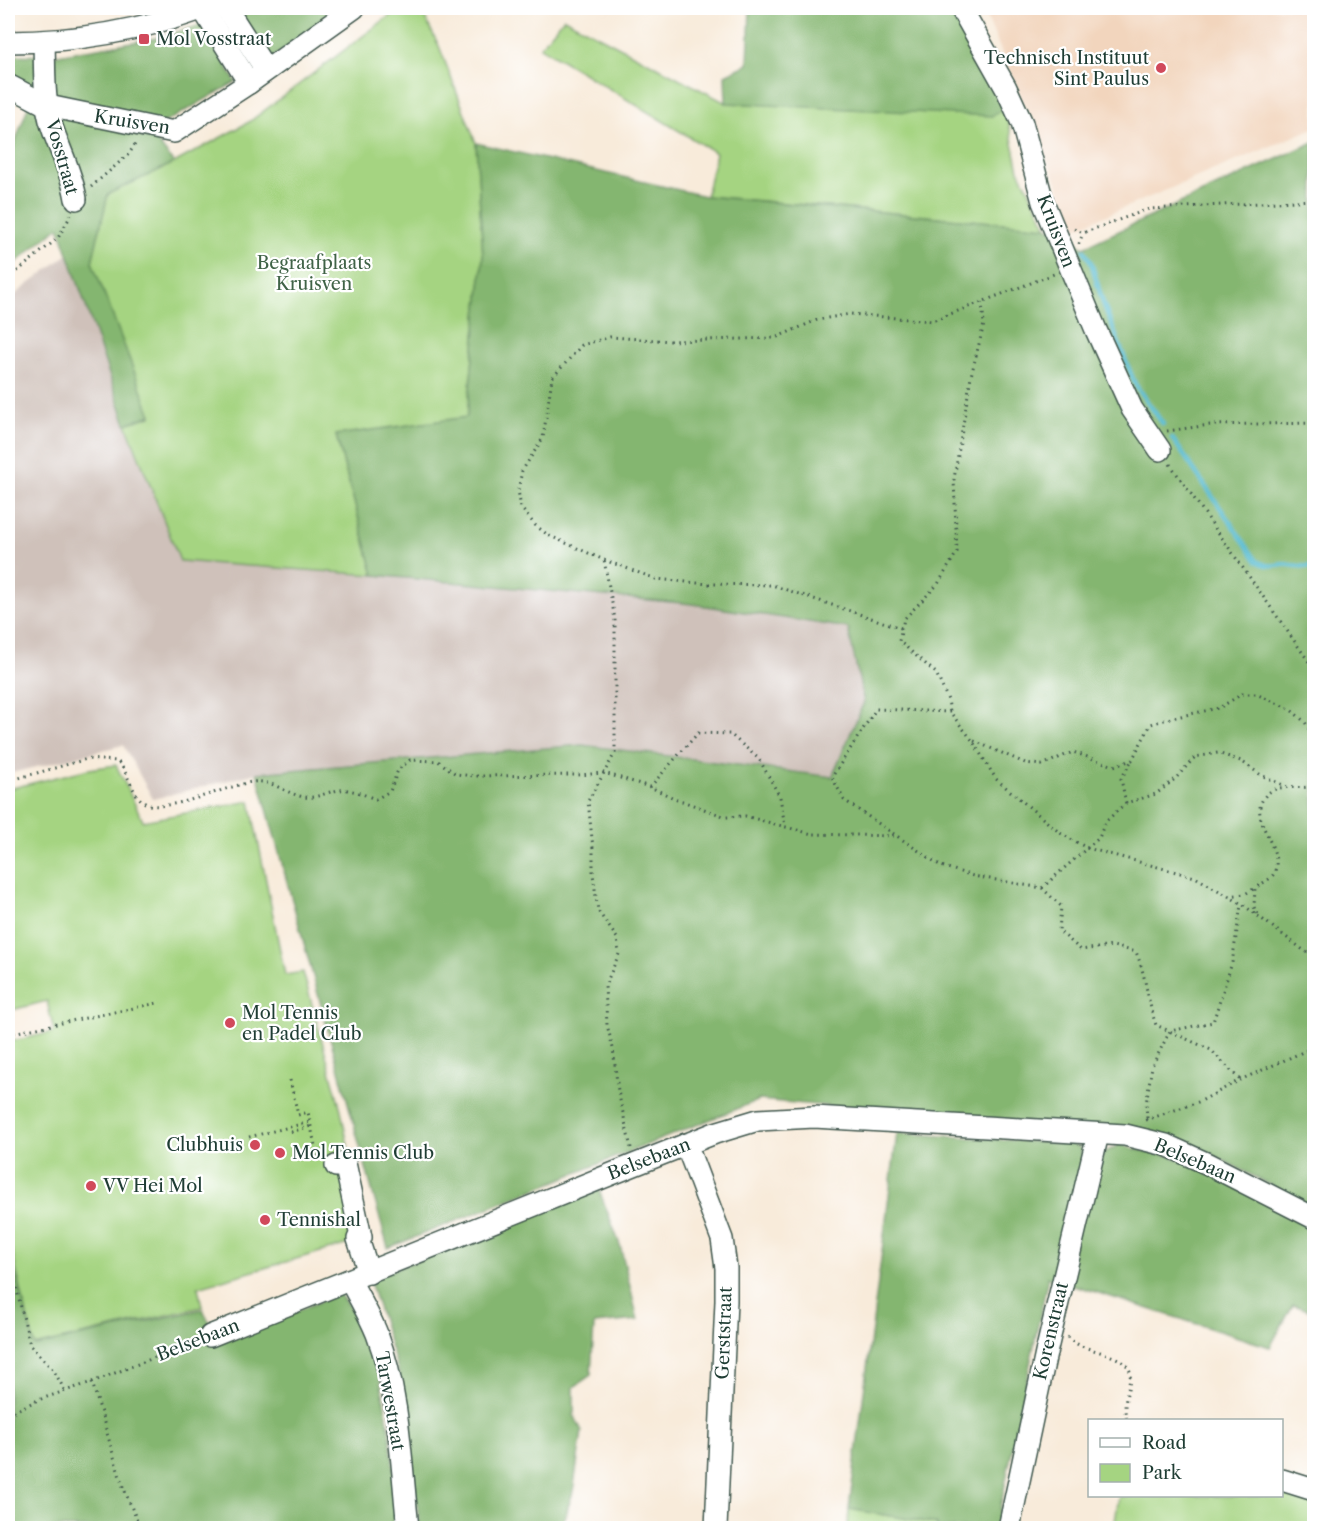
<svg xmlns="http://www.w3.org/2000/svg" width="1322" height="1536" font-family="'Libre Caslon Text',serif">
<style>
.built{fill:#f2d5bd}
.industrial{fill:#cfc1ba}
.green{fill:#a5d481;stroke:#62885a;stroke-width:1.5}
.forest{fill:#84b66f;stroke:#527a52;stroke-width:1.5}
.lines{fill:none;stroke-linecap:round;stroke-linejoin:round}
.stream{stroke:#53bad0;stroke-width:4.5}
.minor-casing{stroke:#40574d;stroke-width:24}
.path{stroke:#40574d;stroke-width:3;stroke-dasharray:1.5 4.5;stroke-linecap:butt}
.minor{stroke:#fff;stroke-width:21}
.poi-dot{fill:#d1495b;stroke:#fff;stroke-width:2}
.labels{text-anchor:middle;stroke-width:4.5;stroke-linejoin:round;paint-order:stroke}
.poi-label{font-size:18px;fill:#1f3d34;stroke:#fff;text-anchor:start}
.street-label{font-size:18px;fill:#1f3d34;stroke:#fff}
.park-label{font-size:18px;fill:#406347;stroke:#fff}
</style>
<rect width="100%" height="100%" fill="#fff"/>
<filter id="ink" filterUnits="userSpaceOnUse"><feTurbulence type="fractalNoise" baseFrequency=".0167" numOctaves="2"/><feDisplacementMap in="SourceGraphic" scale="12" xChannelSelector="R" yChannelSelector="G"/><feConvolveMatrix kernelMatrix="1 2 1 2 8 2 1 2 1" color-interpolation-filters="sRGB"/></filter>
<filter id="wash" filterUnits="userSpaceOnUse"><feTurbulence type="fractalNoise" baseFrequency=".008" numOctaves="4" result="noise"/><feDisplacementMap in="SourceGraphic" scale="24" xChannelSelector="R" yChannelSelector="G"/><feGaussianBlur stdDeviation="1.35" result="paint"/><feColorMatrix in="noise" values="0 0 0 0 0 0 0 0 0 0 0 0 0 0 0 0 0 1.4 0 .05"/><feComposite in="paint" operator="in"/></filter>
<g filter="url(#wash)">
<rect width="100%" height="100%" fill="#f8ebda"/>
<polygon class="built" points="983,8 1314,8 1314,128 1076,228"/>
<polygon class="industrial" points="68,254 126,424 180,561 374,575 693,604 849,628 864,702 832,777 582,745 257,773 153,799 123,745 8,774 8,300"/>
<g class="green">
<polygon points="400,8 420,8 439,46 476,143 483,257 467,418 336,436 374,575 180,561 126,424 151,416 92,262 108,194 174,163 249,122"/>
<polygon points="564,18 726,103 1005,107 1019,170 1047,227 706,196 716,153 540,47"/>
<polygon points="116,765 143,821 250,801 285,975 303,972 341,1110 366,1239 198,1287 202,1307 34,1346 8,1233 8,1042 54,1032 47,1001 8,1011 8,863 12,862 8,846 8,789 89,769"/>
<polygon points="1282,1485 1314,1495 1314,1528 1114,1528 1119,1496 1282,1496"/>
<polygon points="849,1509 938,1524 938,1528 848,1528"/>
</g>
<g class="forest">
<polygon points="243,8 345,8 269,60 237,11"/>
<polygon points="750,8 950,8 1005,107 993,116 726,103 725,75 748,64"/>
<polygon points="202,25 236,82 162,124 37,90 8,76 8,55 52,56 156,38"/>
<polygon points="29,104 67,117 156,140 174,163 108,194 92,262 151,415 126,424 59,227 8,269 8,162"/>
<polygon points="1314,142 1314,1208 1215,1156 1164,1135 759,1100 388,1248 257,773 582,745 832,777 864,702 848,628 693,604 374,575 336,435 467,417 483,257 476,143 705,196 1047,227 1084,247"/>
<polygon points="897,1133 1072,1144 1081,1148 1082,1162 1098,1166 1104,1153 1120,1144 1135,1149 1170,1156 1198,1167 1314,1229 1314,1312 1293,1305 1270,1347 1048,1277 996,1528 938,1528 937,1524 849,1509"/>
<polygon points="599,1190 620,1245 638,1320 594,1324 591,1375 574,1387 574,1415 582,1431 573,1492 561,1528 420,1528 407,1422 398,1370 369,1279"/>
<polygon points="8,1246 35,1346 203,1309 218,1342 339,1294 351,1309 380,1378 389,1427 401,1528 8,1528"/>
</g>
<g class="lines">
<g class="stream">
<polyline points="1063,226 1073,238"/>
<polyline points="1084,250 1091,262 1103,303 1135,384 1163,424"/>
<path d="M1172,438L1257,561C1271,570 1277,562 1290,565C1298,566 1306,567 1314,567"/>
</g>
</g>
</g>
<g filter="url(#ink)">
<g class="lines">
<g class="minor-casing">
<g id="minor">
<polyline points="202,8 249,83"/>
<polyline points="226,8 266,70"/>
<polyline points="961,8 1006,88 1022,123 1043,202 1096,330 1132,409 1160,450"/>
<path d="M8,42C75,42 140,31 204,8"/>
<path d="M44,42C45,69 43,101 52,127C60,151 72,173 76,199"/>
<polyline points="8,85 48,106 174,132 249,83 354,8"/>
<polyline points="686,1144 722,1239 726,1268 726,1301 716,1528"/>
<polyline points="336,1166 345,1163 361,1237 358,1239 369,1273"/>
<path d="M350,1280C359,1298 370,1316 377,1334C400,1395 401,1464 408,1528"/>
<polyline points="210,1336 634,1165 715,1133 758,1120 814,1117 1125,1135 1166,1145 1208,1164 1314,1218"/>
<polyline points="1282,1480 1314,1490"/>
<polyline points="1009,1528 1046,1353 1098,1134"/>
</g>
</g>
<g class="path">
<polyline points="91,187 129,154 137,141"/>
<polyline points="1074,229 1083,233 1149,209 1314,200"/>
<polyline points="1079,244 1083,233"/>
<polyline points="8,279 58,238 71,215"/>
<polyline points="982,302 984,324 971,376 954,479 957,552 938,584 904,619 899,641 936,673 948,700 950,712 972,740 996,779 1060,833 1087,848 1099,838 1105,822 1126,803 1156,794 1176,778 1195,757 1218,753 1241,761 1261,775 1285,786"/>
<polyline points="1167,431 1210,425 1314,423"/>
<polyline points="1170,464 1314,669"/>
<polyline points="901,628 772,585 708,584 656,579 604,560 548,535 535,525 521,508 518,490 522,471 543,438 552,378 582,345 610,337 671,341 775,338 817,320 850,314 932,321 1054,274"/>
<polyline points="950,712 876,709 832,777 844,800 941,866 973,876 1042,888 1087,848 1195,877 1242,904 1314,958"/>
<polyline points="974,741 1025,763 1042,765 1073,752 1114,766 1132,760 1151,724 1171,718 1219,708 1242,694 1256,694 1290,709 1305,722 1314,738"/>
<path d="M8,781L87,759L117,761C129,772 131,794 145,803C163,815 229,785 252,782C272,779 286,794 304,797C317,799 328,791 340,790C351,788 366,796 376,799L390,791L398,770L410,760L438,761L456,774L474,776L578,775L604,773L615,753V619L604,560"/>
<polyline points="650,787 698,733 730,734 759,759 780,797 785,826"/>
<polyline points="1126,803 1121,779 1132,760"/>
<path d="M1042,888L1061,906L1059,931L1081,950L1113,946L1136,952C1146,975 1147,1000 1156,1025L1211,1050L1240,1080"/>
<polyline points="1229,896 1245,894 1255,888"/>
<path d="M1257,914L1254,907L1255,888C1260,884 1270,880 1273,875C1288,850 1244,819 1266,795C1280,781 1299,792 1314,785"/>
<polyline points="8,1034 158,1003"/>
<polyline points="290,1080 298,1115 308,1112 318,1160"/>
<polyline points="1147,1118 1146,1104 1152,1066 1170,1031 1213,1022 1232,963 1241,905"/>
<polyline points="1146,1120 1201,1101 1240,1080 1314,1047"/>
<polyline points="291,1132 311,1126"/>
<polyline points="249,1137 310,1122"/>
<polyline points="631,1148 618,1091 613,1048 607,1025 605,986 619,954 617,938 598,911 593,874 593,848 588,801 604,773 650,787 674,798 726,817 745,816 812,834 894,836"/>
<polyline points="8,1253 30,1345 54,1371 65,1391"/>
<path d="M1067,1337C1071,1340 1075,1343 1079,1345C1094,1352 1135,1357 1130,1378C1128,1393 1122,1406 1127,1420"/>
<polyline points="92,1382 122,1484 140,1528"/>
<polyline points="8,1414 38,1400 92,1382 194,1342"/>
</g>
<use href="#minor" class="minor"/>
</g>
</g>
<g class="poi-dot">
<rect x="138" y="33" width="12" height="12" rx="3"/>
<circle cx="1161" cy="68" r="6"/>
<circle cx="230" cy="1023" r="6"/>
<circle cx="255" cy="1145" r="6"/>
<circle cx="280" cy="1153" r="6"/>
<circle cx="91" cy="1186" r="6"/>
<circle cx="265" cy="1220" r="6"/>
</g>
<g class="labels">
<g class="poi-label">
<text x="156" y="45">Mol Vosstraat</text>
<text x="1149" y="64" text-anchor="end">Technisch Instituut<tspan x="1149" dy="21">Sint Paulus</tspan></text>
<text x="242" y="1019">Mol Tennis<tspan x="242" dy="21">en Padel Club</tspan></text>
<text x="243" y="1151" text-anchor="end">Clubhuis</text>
<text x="292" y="1159">Mol Tennis Club</text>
<text x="103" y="1192">VV Hei Mol</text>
<text x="277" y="1226">Tennishal</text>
</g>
<g class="street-label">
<text transform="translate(132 122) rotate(9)" y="6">Kruisven</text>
<text transform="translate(62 157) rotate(74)" y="6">Vosstraat</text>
<text transform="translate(1056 231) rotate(69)" y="6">Kruisven</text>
<text transform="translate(649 1159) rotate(-21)" y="6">Belsebaan</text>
<text transform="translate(1195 1161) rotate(23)" y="6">Belsebaan</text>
<text transform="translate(1051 1331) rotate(-77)" y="6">Korenstraat</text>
<text transform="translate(724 1333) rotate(-88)" y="6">Gerststraat</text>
<text transform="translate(198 1340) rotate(-21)" y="6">Belsebaan</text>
<text transform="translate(390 1401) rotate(80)" y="6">Tarwestraat</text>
</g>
<g class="park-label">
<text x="314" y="269">Begraafplaats<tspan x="314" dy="21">Kruisven</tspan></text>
</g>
</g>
<rect width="1322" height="1536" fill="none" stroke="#fff" stroke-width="30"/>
<rect x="1088" y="1419" width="195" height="78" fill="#ffffff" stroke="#a5b1ae" stroke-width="1.5"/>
<rect x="1100" y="1438" width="30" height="9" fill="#ffffff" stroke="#a5b1ae" stroke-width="1.5"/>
<text x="1142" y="1449" font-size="18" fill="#1f3d34">Road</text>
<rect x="1100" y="1464" width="30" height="18" fill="#a5d481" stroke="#a5b1ae" stroke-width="1.5"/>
<text x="1142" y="1479" font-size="18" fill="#1f3d34">Park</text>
</svg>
